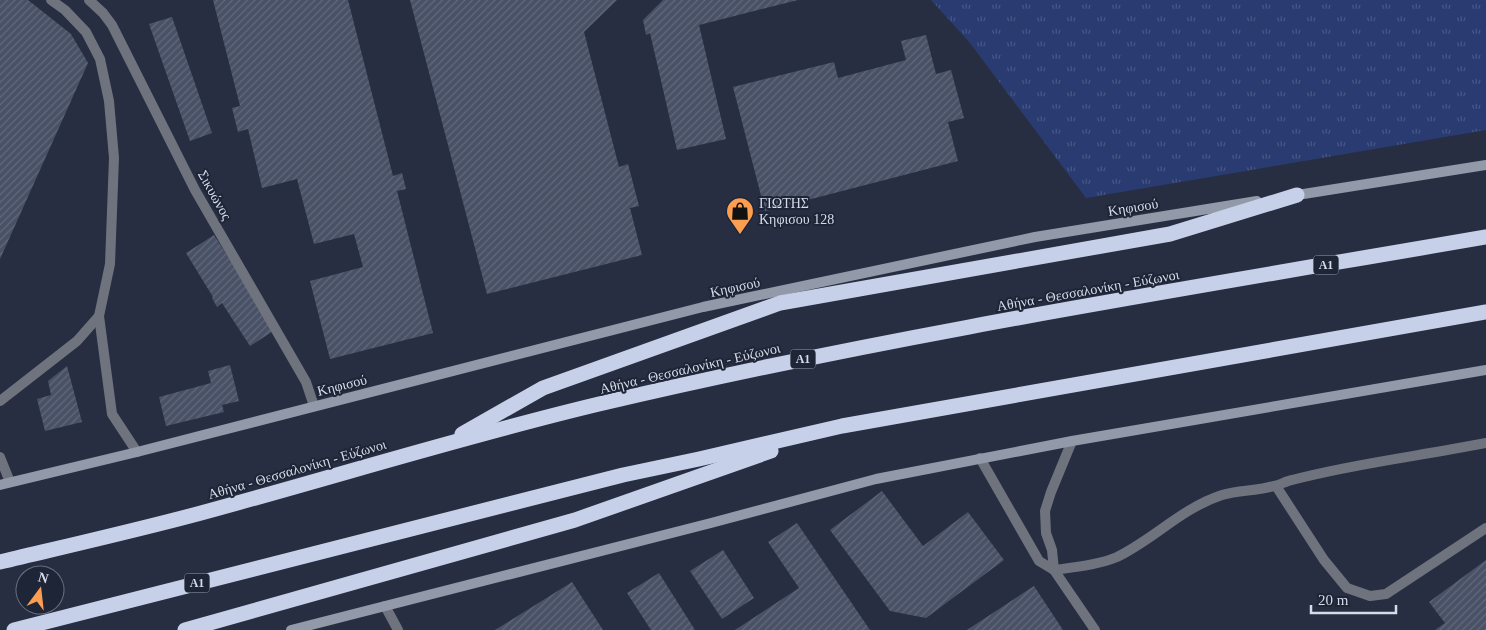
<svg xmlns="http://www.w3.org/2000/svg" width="1486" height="630" font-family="'Times New Roman',serif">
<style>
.park{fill:url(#park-tufts)}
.building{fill:url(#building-hatch)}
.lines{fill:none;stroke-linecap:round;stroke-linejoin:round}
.service{stroke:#6f737d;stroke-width:10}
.minor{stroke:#6f737d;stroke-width:10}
.secondary{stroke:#9299a9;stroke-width:10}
.motorway{stroke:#c6d1e9;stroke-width:15}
.labels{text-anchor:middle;stroke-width:4;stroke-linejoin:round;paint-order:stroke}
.shield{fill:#1d2537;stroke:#9ea4b3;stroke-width:1}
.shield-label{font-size:12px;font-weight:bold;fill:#d6dbe8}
.street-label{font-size:14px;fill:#d6dbe8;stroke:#1d2537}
.poi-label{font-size:14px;fill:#d6dbe8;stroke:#1d2537;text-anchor:start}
</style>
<defs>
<pattern id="park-tufts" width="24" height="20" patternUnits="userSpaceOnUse" patternTransform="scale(1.25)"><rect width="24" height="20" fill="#293b71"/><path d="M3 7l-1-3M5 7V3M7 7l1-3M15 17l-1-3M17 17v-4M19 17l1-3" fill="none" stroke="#475785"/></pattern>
<pattern id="building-hatch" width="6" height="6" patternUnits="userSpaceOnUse" patternTransform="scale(1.25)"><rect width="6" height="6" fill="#495166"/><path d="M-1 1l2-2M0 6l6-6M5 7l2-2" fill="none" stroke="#62697c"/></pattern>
</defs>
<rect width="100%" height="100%" fill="#272e41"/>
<polygon class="park" points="931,0 1486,0 1486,130 1086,198 970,43"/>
<g class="building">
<polygon points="0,0 28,0 71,34 88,63 0,259"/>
<polygon points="213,0 348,0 393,176 402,173 406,189 397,191 433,333 330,359 310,281 363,267 354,234 314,244 297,179 262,188 248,129 238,132 232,108 240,106"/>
<polygon points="410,0 617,0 584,32 619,167 628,164 639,206 630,208 642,255 487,294"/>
<polygon points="663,0 798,0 699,25 726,139 677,150 650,33 646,35 643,20"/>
<polygon points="172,17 212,133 190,141 149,24"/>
<polygon points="926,35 936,74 951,70 964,118 948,122 958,161 765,211 733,87 834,62 838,78 906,60 901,41"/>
<polygon points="214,235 269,321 272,332 250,346 222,303 217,307 212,298 213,297 186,253"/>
<polygon points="230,365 239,401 222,405 224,412 166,426 159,397 211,383 208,371"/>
<polygon points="67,366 82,422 45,431 37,399 51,395 48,381"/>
<polygon points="882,491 923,546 968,512 1004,560 926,618 890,611 830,530"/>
<polygon points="797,523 870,630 735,630 799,588 768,542"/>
<polygon points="723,550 754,598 722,619 690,571"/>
<polygon points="1486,560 1486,630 1435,630 1445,623 1429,602"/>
<polygon points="659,573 695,630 651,630 627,593"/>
<polygon points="572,582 603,630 495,630"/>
<polygon points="1034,586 1063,630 967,630"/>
</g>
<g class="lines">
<g class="service">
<polyline points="51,0 65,10 86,32 100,59 109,101 114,158 110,264 99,316 112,414 137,452"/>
<polyline points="0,401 77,341 99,316"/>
<polyline points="0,457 10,482"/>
<polyline points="980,458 1039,561 1054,570 1095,630"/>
<polyline points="1276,486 1324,560 1347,588 1370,596 1386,594 1486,528"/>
<path d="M1054,570C1075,567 1098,565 1117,557C1154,539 1182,508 1222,495C1238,490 1257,491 1274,486C1280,485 1286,481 1292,480C1356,463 1421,456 1486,443"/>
<polyline points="1054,570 1052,550 1046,533 1045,511 1051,492 1072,441"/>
</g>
<g class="minor">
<polyline points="89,0 103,13 112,25 195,190 306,382 314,406"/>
<polyline points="385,606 398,630"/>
</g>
<g class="secondary">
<polyline points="1291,196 1486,165"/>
<polyline points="0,485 137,452 703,307 1035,237 1257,201"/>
<polyline points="291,630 711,523 876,479 1072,441 1486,370"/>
</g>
<g class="motorway">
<polyline points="462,434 543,388 780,303 1170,234 1297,195"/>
<path d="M0,562C67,546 134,531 201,513C334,477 465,436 599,404C891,335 1190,288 1486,237"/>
<polyline points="14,630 623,475 699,459 842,426 1486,312"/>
<polyline points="185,630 575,520 771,451"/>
</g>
</g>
<defs>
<g id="shop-pin" transform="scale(1.4375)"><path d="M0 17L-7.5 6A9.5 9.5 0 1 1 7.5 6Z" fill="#fb9e52" stroke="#1d2537"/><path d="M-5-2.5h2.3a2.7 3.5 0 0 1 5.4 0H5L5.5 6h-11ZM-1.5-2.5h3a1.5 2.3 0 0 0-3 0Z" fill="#111"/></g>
</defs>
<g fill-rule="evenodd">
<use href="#shop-pin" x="740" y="211"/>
</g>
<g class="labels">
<g class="shield">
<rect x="1313.5" y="255.5" width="25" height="19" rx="4"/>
<rect x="790.5" y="349.5" width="25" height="19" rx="4"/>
<rect x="184.5" y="573.5" width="25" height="19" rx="4"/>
</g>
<g class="shield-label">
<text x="1326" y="269">Α1</text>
<text x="803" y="363">Α1</text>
<text x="197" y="587">Α1</text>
</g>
<g class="street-label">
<text transform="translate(215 195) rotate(61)" y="5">Σικυώνος</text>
<text transform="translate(1133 207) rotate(-9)" y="5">Κηφισού</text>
<text transform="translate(735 287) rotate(-12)" y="5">Κηφισού</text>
<text transform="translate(1088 290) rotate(-10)" y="5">Αθήνα - Θεσσαλονίκη - Εύζωνοι</text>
<text transform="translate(690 368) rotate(-13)" y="5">Αθήνα - Θεσσαλονίκη - Εύζωνοι</text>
<text transform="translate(342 385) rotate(-14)" y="5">Κηφισού</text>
<text transform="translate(297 469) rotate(-16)" y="5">Αθήνα - Θεσσαλονίκη - Εύζωνοι</text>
</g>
<g class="poi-label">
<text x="759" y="208">ΓΙΩΤΗΣ<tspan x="759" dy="16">Κηφισου 128</tspan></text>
</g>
</g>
<g transform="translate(40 590) rotate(15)"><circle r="24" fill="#1d2537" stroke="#676e7e"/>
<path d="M0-4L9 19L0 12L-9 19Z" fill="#fb9e52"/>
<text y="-8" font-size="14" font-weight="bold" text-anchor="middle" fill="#d6dbe8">N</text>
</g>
<path d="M1311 605v8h85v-8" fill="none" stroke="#d6dbe8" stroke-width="2.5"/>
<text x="1318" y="605" font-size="15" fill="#d6dbe8" stroke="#1d2537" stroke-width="4" paint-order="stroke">20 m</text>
</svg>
